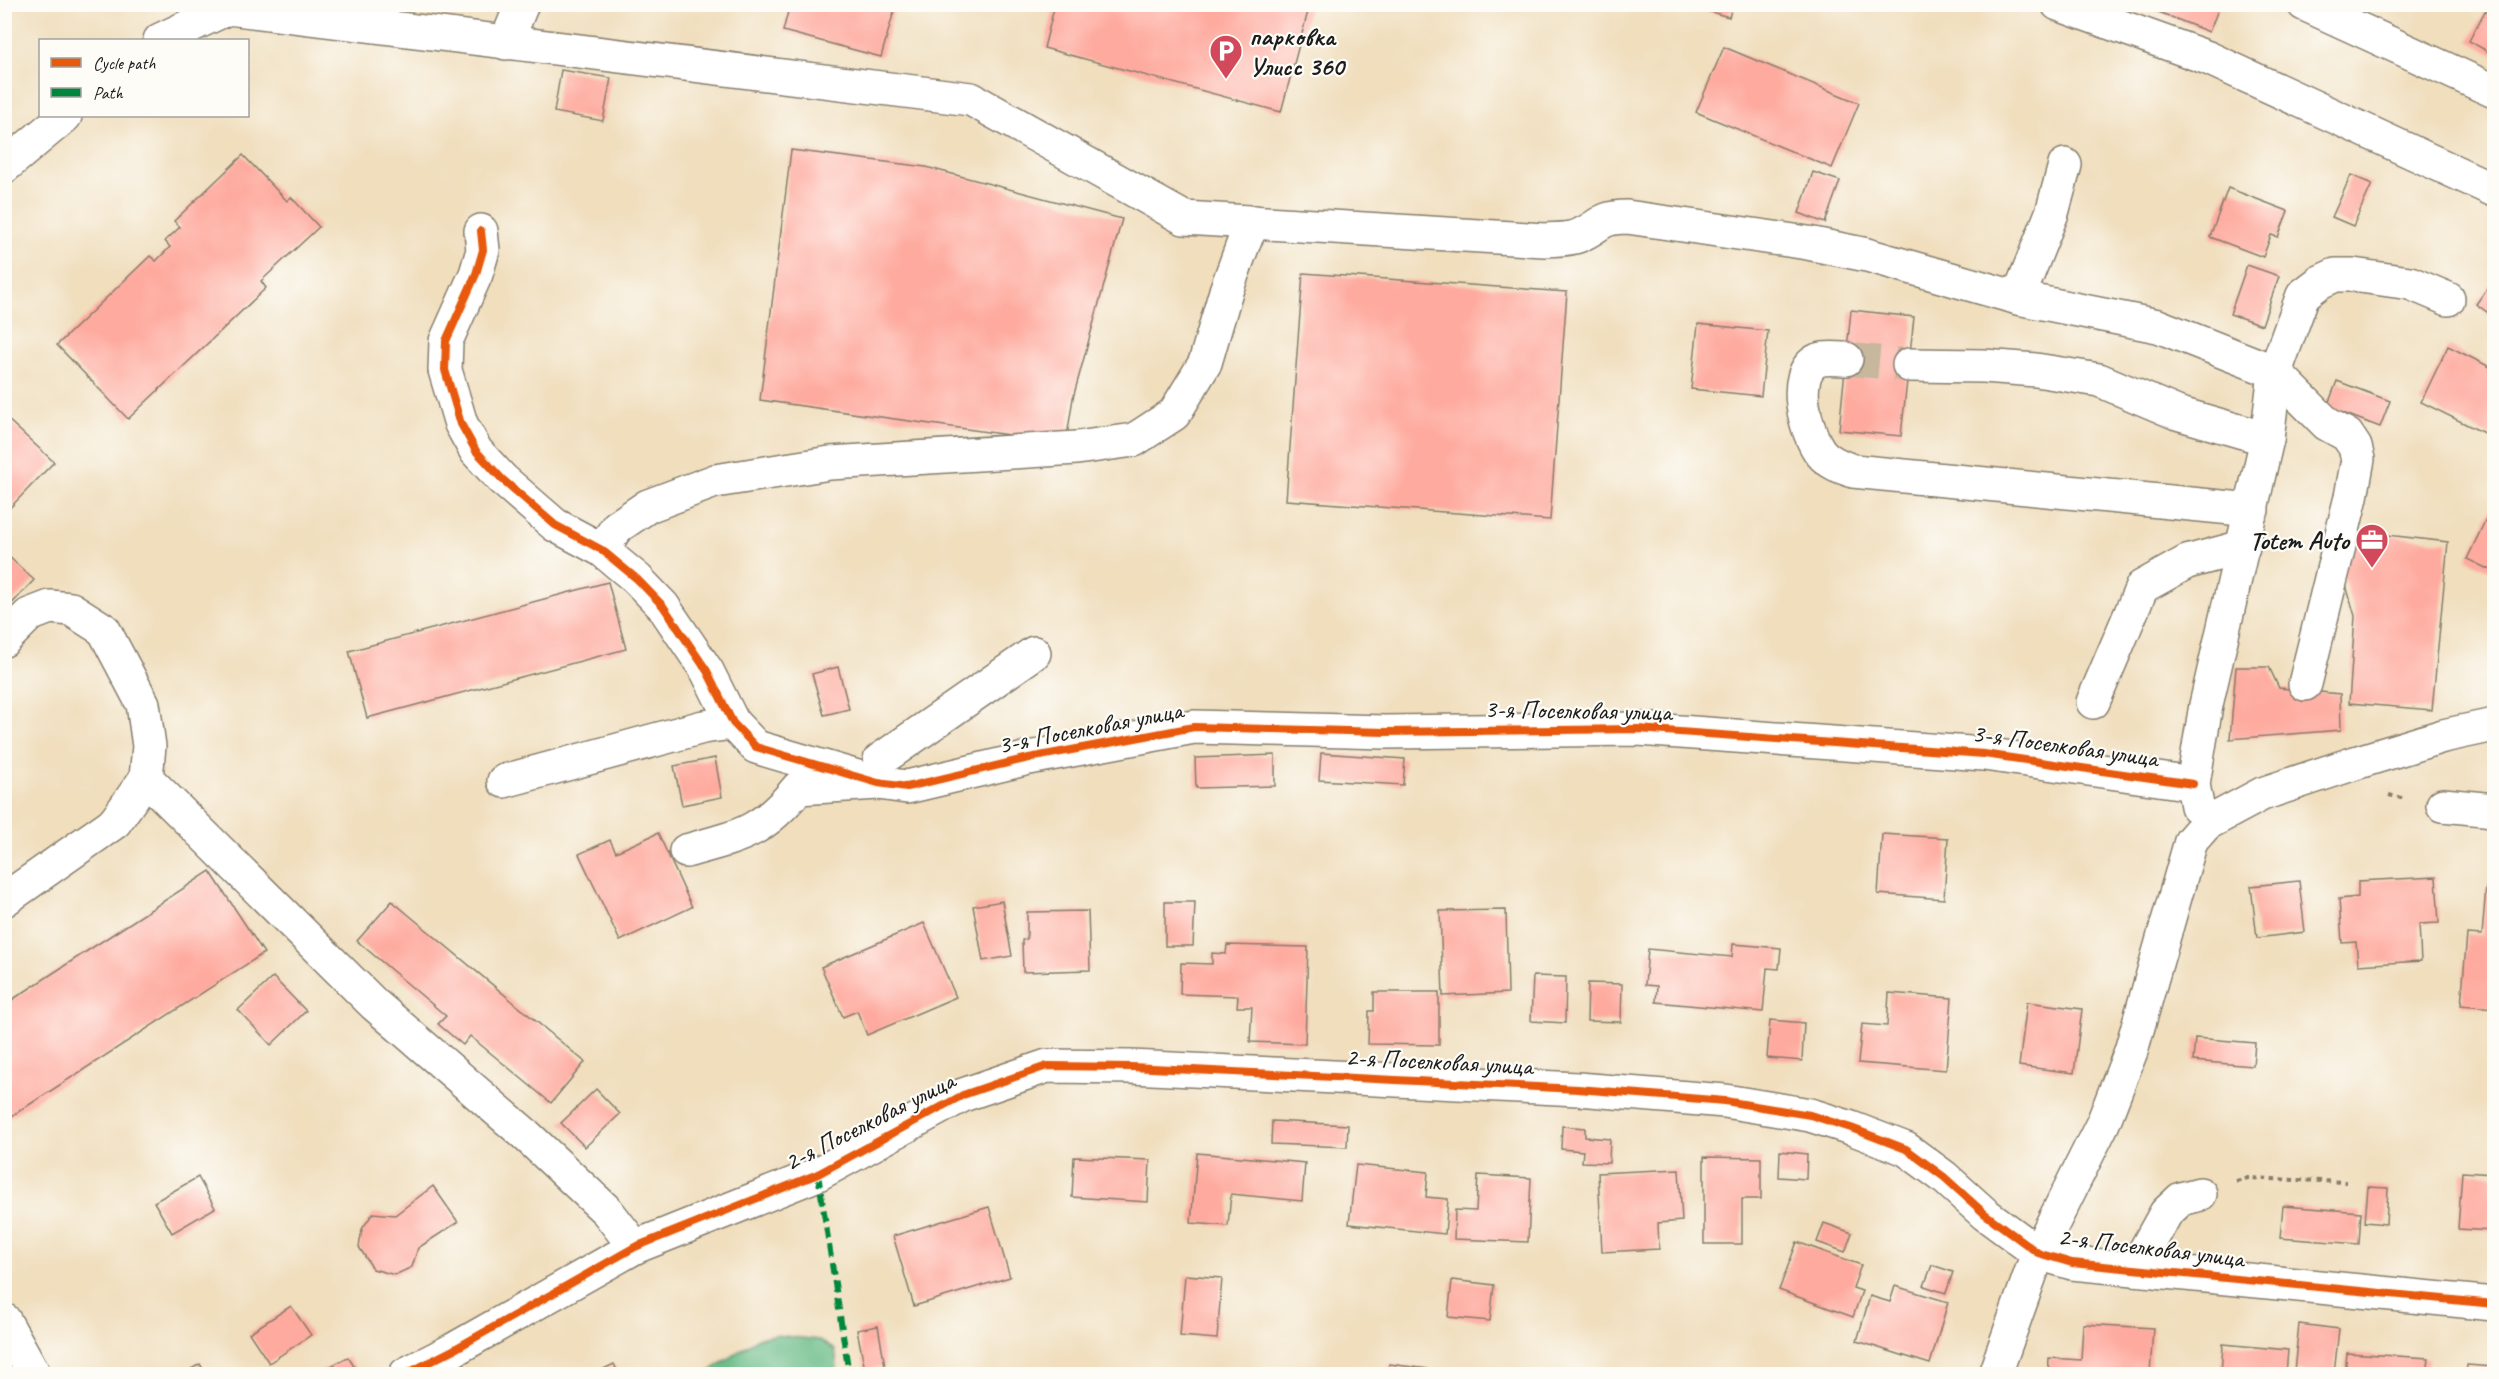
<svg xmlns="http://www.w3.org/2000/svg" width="2499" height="1379" font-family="Caveat,sans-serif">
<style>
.forest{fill:#6abc88;stroke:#436c52;stroke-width:1.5}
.building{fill:#feaa9f}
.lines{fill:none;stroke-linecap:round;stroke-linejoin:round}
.minor-tunnel{stroke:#c6b79d;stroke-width:33;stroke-dasharray:33 16;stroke-linecap:butt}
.minor-casing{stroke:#867d6c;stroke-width:36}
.path{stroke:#867d6c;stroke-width:4;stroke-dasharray:4.5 4.5;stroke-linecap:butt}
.minor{stroke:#fff;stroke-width:33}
.quiet{stroke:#00873e;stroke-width:6;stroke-dasharray:12 6;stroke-linecap:butt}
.cycleway-casing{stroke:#fdfcf7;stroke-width:11}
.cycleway{stroke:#e8590c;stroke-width:8}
.labels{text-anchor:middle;stroke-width:4.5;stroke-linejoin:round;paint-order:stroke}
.poi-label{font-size:26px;font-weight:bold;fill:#1c1c1c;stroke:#fdfcf7;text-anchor:start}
.street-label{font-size:26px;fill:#1c1c1c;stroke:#fdfcf7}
</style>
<rect width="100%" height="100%" fill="#fdfcf7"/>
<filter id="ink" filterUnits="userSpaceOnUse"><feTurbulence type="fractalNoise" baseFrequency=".0167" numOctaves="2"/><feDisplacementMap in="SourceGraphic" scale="12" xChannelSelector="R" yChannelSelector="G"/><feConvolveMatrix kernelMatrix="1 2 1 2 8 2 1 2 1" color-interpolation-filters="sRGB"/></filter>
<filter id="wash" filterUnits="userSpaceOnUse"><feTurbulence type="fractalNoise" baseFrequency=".008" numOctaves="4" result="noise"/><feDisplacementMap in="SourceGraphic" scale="24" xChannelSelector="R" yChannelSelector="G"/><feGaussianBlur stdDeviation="1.35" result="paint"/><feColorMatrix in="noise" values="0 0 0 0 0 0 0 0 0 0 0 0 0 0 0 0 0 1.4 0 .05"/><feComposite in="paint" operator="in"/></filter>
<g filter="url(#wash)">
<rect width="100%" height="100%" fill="#f0debd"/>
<polygon class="forest" points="775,1335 819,1340 835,1350 838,1374 706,1374 758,1338"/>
<g id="blocks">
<g class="building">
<polygon points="790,4 896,4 881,57 783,31"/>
<polygon points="1055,4 1310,4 1281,112 1044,48"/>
<polygon points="1701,4 1733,4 1729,17 1700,9"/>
<polygon points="2141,5 2220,5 2209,32"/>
<polygon points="2485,11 2494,16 2494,55 2469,41"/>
<polygon points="1724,47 1859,103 1832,168 1696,112"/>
<polygon points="561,70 611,78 603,121 554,112"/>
<polygon points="791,150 926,167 1122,219 1073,398 1066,443 760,400"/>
<polygon points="243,155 287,201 291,197 319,227 261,281 266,288 128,419 57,345 150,256 156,261 170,247 165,241 180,227 174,221"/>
<polygon points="1813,172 1840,181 1825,223 1799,213"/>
<polygon points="2351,175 2372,184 2353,226 2332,217"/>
<polygon points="2228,188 2288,211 2278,237 2271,235 2263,257 2210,237"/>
<polygon points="2247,265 2279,276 2262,325 2230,314"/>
<polygon points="1303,273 1567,292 1550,520 1286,500"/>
<polygon points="2492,282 2494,284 2494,317 2476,304"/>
<polygon points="1851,310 1914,317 1901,436 1839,430"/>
<polygon points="1698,324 1768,331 1761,396 1691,389"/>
<polygon points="2448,346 2494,369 2494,438 2421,402"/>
<polygon points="2337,381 2390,401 2380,427 2327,407"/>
<polygon points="4,416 54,462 4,514"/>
<polygon points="2494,502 2494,572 2467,559"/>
<polygon points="2352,531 2448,542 2432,710 2349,703 2355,616 2341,568"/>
<polygon points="4,552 34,580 4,612"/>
<polygon points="608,582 626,649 367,718 349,651"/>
<polygon points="838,667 849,709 824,715 812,674"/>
<polygon points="2236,667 2269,667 2279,688 2340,694 2341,730 2230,739"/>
<polygon points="1321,753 1405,759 1403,785 1319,780"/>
<polygon points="1275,755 1275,786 1196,788 1195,758"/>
<polygon points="715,758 722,797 682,805 674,766"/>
<polygon points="658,833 692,907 620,941 579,854 610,840 616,852"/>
<polygon points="1882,834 1948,838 1944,899 1878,894"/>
<polygon points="210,871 264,953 4,1121 4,1005"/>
<polygon points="2436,877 2439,923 2419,924 2421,961 2358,965 2356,942 2342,943 2339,899 2358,897 2358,881"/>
<polygon points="2299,881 2305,932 2257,938 2251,886"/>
<polygon points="2486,887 2494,888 2494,1008 2461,1005 2467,934 2482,935"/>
<polygon points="392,901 585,1062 551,1103 470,1036 463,1045 438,1024 446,1016 357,941"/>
<polygon points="1002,901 1012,956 983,961 973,906"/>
<polygon points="1165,902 1195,902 1193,946 1165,946"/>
<polygon points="1506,910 1508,993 1443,996 1440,911"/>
<polygon points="1088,911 1090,970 1023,972 1022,940 1027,939 1027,912"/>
<polygon points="924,923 956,997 867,1035 857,1011 843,1017 821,967"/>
<polygon points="1733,944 1781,948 1779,969 1767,968 1763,1012 1656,1002 1657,986 1645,985 1648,949 1732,957"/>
<polygon points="1227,945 1308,947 1305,1044 1250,1042 1252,1007 1237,1007 1238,996 1180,994 1181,963 1212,964 1212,953 1226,954"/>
<polygon points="1533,976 1566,977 1565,1023 1531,1021"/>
<polygon points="273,977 306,1011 271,1045 238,1010"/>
<polygon points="1588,983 1622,984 1621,1022 1587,1021"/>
<polygon points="1374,992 1439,992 1439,1045 1368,1044 1369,1011 1374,1011"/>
<polygon points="1889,993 1952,998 1946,1070 1858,1063 1862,1024 1887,1026"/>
<polygon points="2027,1002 2082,1009 2074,1073 2019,1066"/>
<polygon points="1770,1020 1804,1023 1802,1061 1767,1058"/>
<polygon points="2195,1038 2255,1043 2253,1066 2193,1061"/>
<polygon points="596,1089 620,1114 585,1147 561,1123"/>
<polygon points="1272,1121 1348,1125 1347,1147 1271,1144"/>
<polygon points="1562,1126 1585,1128 1585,1137 1610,1139 1609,1163 1582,1162 1583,1151 1561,1149"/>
<polygon points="1780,1151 1807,1154 1806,1179 1779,1177"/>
<polygon points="1197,1153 1305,1163 1302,1201 1231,1194 1228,1226 1191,1223"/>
<polygon points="1074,1157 1150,1160 1148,1202 1072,1197"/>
<polygon points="1704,1157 1761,1158 1761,1199 1742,1199 1742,1244 1704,1244"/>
<polygon points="1356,1165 1428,1172 1426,1197 1448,1199 1445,1234 1349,1224"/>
<polygon points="1679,1169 1682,1221 1658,1223 1659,1249 1602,1252 1598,1173"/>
<polygon points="2462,1172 2494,1174 2494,1231 2458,1229"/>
<polygon points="1478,1175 1531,1178 1528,1242 1454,1239 1455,1210 1476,1211"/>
<polygon points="198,1177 215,1208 172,1233 154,1202"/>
<polygon points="433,1186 458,1222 418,1248 412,1267 395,1275 373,1269 359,1247 362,1229 373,1213 395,1215"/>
<polygon points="2368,1187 2388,1188 2386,1224 2365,1222"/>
<polygon points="2283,1206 2361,1212 2359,1244 2280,1238"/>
<polygon points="989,1207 1010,1277 914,1306 893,1236"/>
<polygon points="1824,1223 1852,1233 1845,1252 1817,1242"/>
<polygon points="1797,1242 1861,1265 1853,1288 1862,1291 1853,1317 1779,1290"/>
<polygon points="1932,1265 1953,1272 1946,1293 1924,1286"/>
<polygon points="1185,1275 1222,1278 1217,1339 1180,1336"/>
<polygon points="1452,1280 1494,1285 1490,1321 1448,1317"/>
<polygon points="1895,1286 1948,1302 1930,1364 1857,1341 1870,1296 1890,1302"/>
<polygon points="291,1306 311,1335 269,1363 249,1333"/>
<polygon points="2083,1324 2153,1328 2150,1374 2048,1374 2049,1358 2081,1360"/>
<polygon points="2299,1324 2339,1329 2334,1374 2294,1371"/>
<polygon points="878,1326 885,1366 865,1370 857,1330"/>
<polygon points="2223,1344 2288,1350 2286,1374 2221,1374"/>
<polygon points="2347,1353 2429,1358 2427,1374 2345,1374"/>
<polygon points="348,1357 359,1374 316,1374"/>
<polygon points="200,1364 206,1374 182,1374"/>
<polygon points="614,1364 619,1374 593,1374"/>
<polygon points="1389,1364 1428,1369 1428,1374 1388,1374"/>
<polygon points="2467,1365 2494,1367 2494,1374 2466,1374"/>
</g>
</g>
</g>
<g filter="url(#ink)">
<use href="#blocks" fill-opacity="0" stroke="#867d6c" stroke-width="1.5"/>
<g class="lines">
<polyline class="minor-tunnel" points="1846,359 1909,365"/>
<g class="minor-casing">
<g id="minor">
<polyline points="2058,4 2208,58 2494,190"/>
<polyline points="2304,4 2494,91"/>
<path d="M160,40L228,8L971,99L1184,218L1544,240C1555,239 1568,240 1578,236C1601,227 1598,217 1627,217L1808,243L1867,255L2018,298L2158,326L2275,372L2327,424L2347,435L2355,447L2358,459L2351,497L2305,684"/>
<polyline points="506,43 522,4"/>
<polyline points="4,167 65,116"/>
<polyline points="481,231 483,250 476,274 446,341 445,370 461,424 476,451 502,479 555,525 602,550 637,579 663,606 707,671 733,723 756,747 878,783 907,787 1029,758 1194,727 1385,732 1638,729 1984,754 2193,784"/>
<polyline points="2018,298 2052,213 2065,165"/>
<path d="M1846,359C1837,359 1827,357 1818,360C1789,373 1806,435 1821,453C1829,463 1842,467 1853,471L2252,510"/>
<polyline points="1909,365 1984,366 2036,370 2099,380 2177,413 2267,439"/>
<polyline points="602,550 617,527 648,506 715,481 830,463 1077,448 1134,440 1174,414 1205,363 1226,291 1245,239 1254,222"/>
<polyline points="4,640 29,615 50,607 71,609 104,630 143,704 149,746 146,778 115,822 4,900"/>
<polyline points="2093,702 2142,587 2187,562 2243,547"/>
<polyline points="146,778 374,1004 526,1135 607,1211 635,1247"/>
<polyline points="504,781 703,727 733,723"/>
<polyline points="2443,805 2494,810"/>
<polyline points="2197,806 2193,784 2206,705 2267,439 2275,372 2303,295 2320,282 2335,275 2353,275 2410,283 2448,299"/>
<path d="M686,851C740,836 762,833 798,788L878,783L880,760L1034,653"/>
<polyline points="2135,1269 2166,1213 2181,1199 2200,1194"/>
<polyline points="4,1320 34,1374"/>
<polyline points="406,1374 453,1350 635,1247 818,1174 963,1095 1047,1066 1131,1067 1578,1089 1725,1101 1810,1115 1851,1128 1906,1149 1944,1177 1985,1214 2038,1253 2072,1263 2494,1304"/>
<polyline points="1995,1374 2038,1253 2103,1123 2131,1051 2191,841 2206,824 2262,794 2355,763 2443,736 2494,725"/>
</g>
</g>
<g class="path">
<polyline points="2389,795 2405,799"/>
<polyline points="2236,1181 2248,1178 2346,1182"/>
</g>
<use href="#minor" class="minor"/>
<polyline class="quiet" points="818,1174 849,1374"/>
<g class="cycleway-casing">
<g id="cycleway">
<polyline points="481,231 483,250 476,274 446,341 445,370 461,424 476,451 502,479 555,525 602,550 637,579 663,606 707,671 733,723 756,747 878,783 907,787 1029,758 1194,727 1385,732 1638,729 1984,754 2193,784"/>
<polyline points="406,1374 453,1350 635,1247 818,1174 963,1095 1047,1066 1131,1067 1578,1089 1725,1101 1810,1115 1851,1128 1906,1149 1944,1177 1985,1214 2038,1253 2072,1263 2494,1304"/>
</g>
</g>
<use href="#cycleway" class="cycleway"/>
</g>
</g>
<defs>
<g id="parking-pin" transform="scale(1.725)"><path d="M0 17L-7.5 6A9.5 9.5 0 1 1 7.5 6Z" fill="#d1495b" stroke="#fdfcf7"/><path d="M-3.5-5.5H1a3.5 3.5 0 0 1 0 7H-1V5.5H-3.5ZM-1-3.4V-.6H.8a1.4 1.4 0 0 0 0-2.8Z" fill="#fff"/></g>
<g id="office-pin" transform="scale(1.725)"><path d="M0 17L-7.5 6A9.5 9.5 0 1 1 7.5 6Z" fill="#d1495b" stroke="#fdfcf7"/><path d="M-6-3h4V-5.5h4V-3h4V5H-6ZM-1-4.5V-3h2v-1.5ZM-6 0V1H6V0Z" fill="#fff"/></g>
</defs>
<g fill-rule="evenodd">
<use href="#parking-pin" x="1226" y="51"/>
<use href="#office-pin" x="2372" y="540"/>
</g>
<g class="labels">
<g class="poi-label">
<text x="1249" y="45">парковка<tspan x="1249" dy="30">Улисс 360</tspan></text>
<text x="2349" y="549" text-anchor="end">Totem Auto</text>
</g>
<g class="street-label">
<text transform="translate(1578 710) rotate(1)" y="9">3-я Поселковая улица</text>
<text transform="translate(1090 727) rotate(-11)" y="9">3-я Поселковая улица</text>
<text transform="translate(2065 745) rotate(8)" y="9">3-я Поселковая улица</text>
<text transform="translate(1439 1061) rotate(3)" y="9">2-я Поселковая улица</text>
<text transform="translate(869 1121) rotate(-27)" y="9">2-я Поселковая улица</text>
<text transform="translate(2151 1247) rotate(7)" y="9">2-я Поселковая улица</text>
</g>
</g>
<rect width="2499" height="1379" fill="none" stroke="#fdfcf7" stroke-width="24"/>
<rect x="39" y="39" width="210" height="78" fill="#fdfcf7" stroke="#a3a29f" stroke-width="1.5"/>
<rect x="51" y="58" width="30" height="9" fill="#e8590c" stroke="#a3a29f" stroke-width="1.5"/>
<text x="93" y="69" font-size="18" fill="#1c1c1c">Cycle path</text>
<rect x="51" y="88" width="30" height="9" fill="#00873e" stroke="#a3a29f" stroke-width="1.5"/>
<text x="93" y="99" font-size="18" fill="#1c1c1c">Path</text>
</svg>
